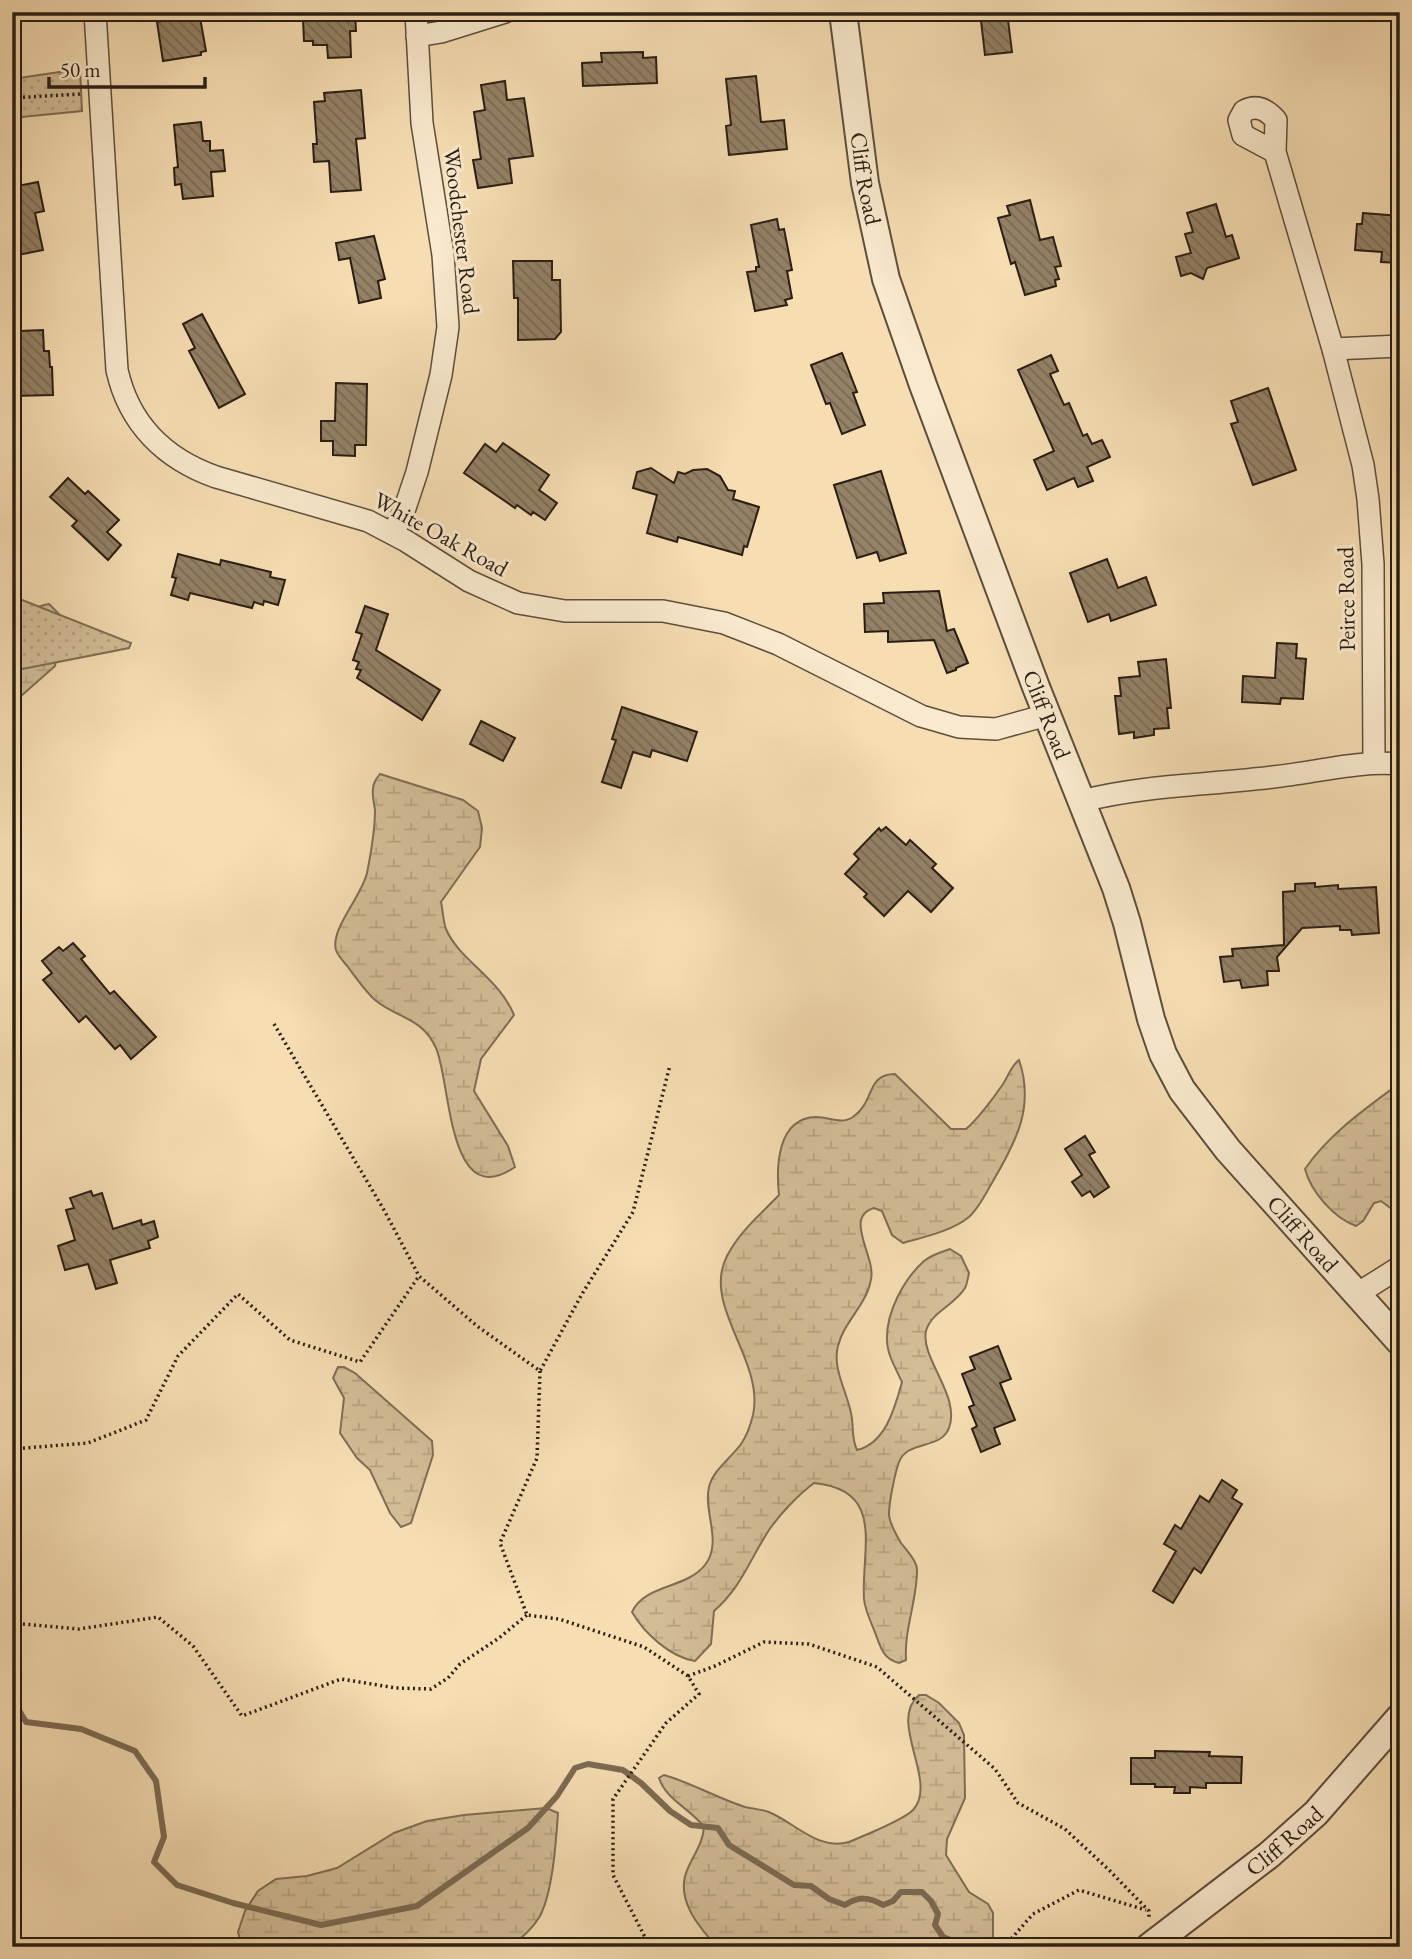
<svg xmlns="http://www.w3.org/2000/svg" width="1412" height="1959" font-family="'EB Garamond',serif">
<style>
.wetland{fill:url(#wetland-marsh);stroke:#7e6e56;stroke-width:2}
.park{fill:url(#park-dots);stroke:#7e6e56;stroke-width:2}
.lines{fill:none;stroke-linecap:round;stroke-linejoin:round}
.stream{stroke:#7b6a52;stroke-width:6}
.building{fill:url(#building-back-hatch);stroke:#2a1e14;stroke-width:2}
.minor-casing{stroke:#5d4e3c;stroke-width:24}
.tertiary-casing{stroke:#5d4e3c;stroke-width:30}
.path{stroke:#2a1e14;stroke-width:3.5;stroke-dasharray:2 3.5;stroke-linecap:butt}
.minor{stroke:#f9e9cd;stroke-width:21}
.tertiary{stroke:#f9e9cd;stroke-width:26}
.labels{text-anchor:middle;stroke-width:6;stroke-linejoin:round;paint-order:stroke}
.street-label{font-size:23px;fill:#2a1e14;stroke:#f9e9cd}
</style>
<defs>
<pattern id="wetland-marsh" width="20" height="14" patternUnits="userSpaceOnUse" patternTransform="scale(1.75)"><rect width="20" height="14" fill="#d3bd97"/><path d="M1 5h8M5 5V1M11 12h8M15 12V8" fill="none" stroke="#b5a281"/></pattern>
<pattern id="park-dots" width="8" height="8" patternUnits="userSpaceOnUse" patternTransform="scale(1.75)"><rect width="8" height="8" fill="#d3bd97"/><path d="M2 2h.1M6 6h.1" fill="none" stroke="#b5a281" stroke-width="1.8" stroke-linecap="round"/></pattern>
<pattern id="building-back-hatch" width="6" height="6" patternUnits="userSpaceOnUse" patternTransform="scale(1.75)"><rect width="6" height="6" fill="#948166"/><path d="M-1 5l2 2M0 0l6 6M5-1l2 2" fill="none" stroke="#796953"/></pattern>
</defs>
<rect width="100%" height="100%" fill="#f6ddb2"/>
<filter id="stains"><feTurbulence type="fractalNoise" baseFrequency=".00286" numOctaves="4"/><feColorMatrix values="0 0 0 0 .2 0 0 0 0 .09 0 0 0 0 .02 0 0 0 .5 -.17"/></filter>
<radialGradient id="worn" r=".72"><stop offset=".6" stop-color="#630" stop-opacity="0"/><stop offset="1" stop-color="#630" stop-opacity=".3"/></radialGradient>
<g class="wetland">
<path d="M49,604L59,614L63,626L55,666L12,704V619C26,616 35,605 49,604Z"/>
<path d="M380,774L463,800L478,811L482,828L480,847L441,902C443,911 443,921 446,929C459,960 499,978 514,1015L481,1059L474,1091L508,1146L515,1167C447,1214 451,1081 436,1048C422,1017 398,1019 375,1000C365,991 356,978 348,967C344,962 338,956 336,950C330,929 362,896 367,873C371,853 375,830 375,810C374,803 372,795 373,789C373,783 376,779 380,774Z"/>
<path d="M1019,1060C1035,1106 1016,1142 993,1181C986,1193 979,1208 969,1217C952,1231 924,1237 903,1243L892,1235L882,1211L874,1208C843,1217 876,1257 871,1279C867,1305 844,1321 838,1346C832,1368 847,1392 851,1413C854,1426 851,1438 857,1450C886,1443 895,1407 902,1382C896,1369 887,1354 887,1340C886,1312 904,1279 924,1261C931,1255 941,1252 950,1249L961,1256L969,1273C968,1278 967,1284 965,1288C955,1305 931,1312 926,1331C920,1358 961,1396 949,1428C941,1450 907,1440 899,1462C895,1473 889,1502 889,1514C889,1523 897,1536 901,1543C907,1551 917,1561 917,1570C917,1601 904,1629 906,1660L899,1663C884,1659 881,1649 876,1635C872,1624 865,1611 864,1599C861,1548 886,1490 814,1483C798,1495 780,1514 769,1530C750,1559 741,1588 714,1611L711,1644L695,1661C670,1657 644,1633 632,1612C645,1584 686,1589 705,1565C723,1542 703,1512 709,1487C713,1470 731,1458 741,1444C746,1437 751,1423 753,1415C765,1360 701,1306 727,1256C739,1232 761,1214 779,1195C776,1167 777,1118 816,1117C829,1117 841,1125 853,1117C875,1102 866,1074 895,1074L951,1129H966C977,1120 995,1096 1003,1084C1009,1075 1011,1066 1019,1060Z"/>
<path d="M1400,1083V1215L1381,1201L1374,1203L1363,1221L1356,1226C1334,1218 1311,1192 1305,1169C1329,1134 1366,1108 1400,1083Z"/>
<polygon points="338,1367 344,1367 355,1373 432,1441 433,1455 411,1523 401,1527 390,1513 370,1470 357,1458 340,1433 344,1398 333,1378"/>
<path d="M919,1695H926L939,1703L959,1723L964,1735L965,1798L947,1839L946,1855L969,1892L988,1904L993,1913V1947H717C698,1926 674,1898 688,1868C694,1854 703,1843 704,1827C691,1809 666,1800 659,1778L664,1775C692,1783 717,1798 745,1807C753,1809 763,1809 771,1813C796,1824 819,1851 849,1842C865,1835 902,1821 913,1810C939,1781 887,1722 919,1695Z"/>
<path d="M546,1808L558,1813C556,1841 553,1891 540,1916C533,1928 521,1939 509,1947H242L238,1932L245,1911L258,1891L276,1879L307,1876L337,1868L394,1833L427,1821L464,1815Z"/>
</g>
<g class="park">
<polygon points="80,69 82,111 12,118 12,79"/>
<polygon points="12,596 131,643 129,648 12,671"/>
</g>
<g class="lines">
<path class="stream" d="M12,1699L26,1722L81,1729L135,1751L156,1781L164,1837L154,1862L177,1885L233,1903L321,1925L417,1906L528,1828L557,1796L575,1768L588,1764L623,1770L641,1783L670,1811L691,1825L718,1828L729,1845L794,1885L811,1886L829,1899L845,1905C859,1896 869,1897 883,1905L893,1901L901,1892H922L931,1901L938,1914L935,1925L943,1937L956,1942L957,1947"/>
</g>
<g class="building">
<polygon points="162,12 199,12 206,51 201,52 201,55 163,61 157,22 163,21"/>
<polygon points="315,12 355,12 356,31 350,31 351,57 328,58 327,45 313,45 313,41 304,41 303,19 315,19"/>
<polygon points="980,12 1007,12 1012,52 985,55"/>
<polygon points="643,52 643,58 656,57 657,83 583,86 582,63 602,62 601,53"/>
<polygon points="756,76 761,122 784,120 787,149 729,155 726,126 731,125 726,79"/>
<polygon points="505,81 507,100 524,98 533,156 509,159 512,183 478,188 473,160 481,159 474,112 485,110 481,85"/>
<polygon points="361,90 365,138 356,139 361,190 331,192 329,161 314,162 313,144 317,144 314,102 325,101 324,93"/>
<polygon points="201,122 203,141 210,141 210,151 223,150 225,171 211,172 213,196 183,199 181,184 175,185 174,168 178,167 174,125"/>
<polygon points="38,182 44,211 35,213 43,250 18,255 12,229 12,187"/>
<polygon points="1030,200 1040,240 1053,237 1061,266 1055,267 1059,279 1055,280 1056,286 1025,295 1015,262 1011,264 998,218 1010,215 1007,206"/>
<polygon points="1216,204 1226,237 1232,235 1239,258 1207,268 1203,279 1191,273 1181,276 1176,257 1191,253 1185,234 1193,232 1187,213"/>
<polygon points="1363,213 1400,216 1400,263 1381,262 1382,252 1355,250 1357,224 1362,224"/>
<polygon points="777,219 779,230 784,229 792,270 787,271 792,298 785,300 787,305 755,311 747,272 756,271 756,267 759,267 751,225"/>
<polygon points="374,236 385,279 378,281 381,298 359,303 350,258 339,260 336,243"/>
<polygon points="513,261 552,261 552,280 560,280 561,332 555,339 518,340 518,298 514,298"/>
<polygon points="202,314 245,394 219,408 189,351 195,348 183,324"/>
<polygon points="43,330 44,351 49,351 50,367 52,367 53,395 12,396 12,368 20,367 20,331"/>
<polygon points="842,353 857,392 853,393 865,425 842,434 830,403 826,404 811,365"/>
<polygon points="1051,355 1058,371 1050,374 1064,405 1069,403 1083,436 1087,434 1092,444 1102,440 1110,457 1087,467 1093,481 1078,487 1074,478 1047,490 1034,460 1054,451 1018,370"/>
<polygon points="336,383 367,384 366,445 355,445 355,456 333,455 333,441 321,441 321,421 335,421"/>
<polygon points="1268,388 1296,470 1253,485 1231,424 1238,422 1231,401"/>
<polygon points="503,443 549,475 539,490 557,503 545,520 533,512 531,515 517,505 515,508 464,473 485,444 496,452"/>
<polygon points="651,468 674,483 678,472 685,474 693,470 707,469 720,476 728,490 735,491 733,499 759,507 747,547 744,546 742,555 678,537 677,542 647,533 657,495 633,488 637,472"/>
<polygon points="881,471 906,553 880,561 877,552 857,558 834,485"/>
<polygon points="68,478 85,494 88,491 119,520 107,532 121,545 108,560 72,526 77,521 50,497"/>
<polygon points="178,554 220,565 221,560 271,572 270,577 285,580 278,605 264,601 263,605 254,602 252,608 190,593 188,600 171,595 176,578 172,577"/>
<polygon points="1107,559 1118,588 1146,577 1156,605 1111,621 1109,614 1088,622 1070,573"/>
<polygon points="939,591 947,631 954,629 968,663 956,668 956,670 947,673 934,640 888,642 888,631 865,632 864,604 884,603 883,593"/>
<polygon points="365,606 388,614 376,650 440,690 422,720 357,678 361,670 356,669 359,662 353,660 362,634 356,632"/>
<polygon points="1277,643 1297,644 1296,658 1306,659 1303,699 1281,698 1280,704 1242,702 1243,676 1275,678"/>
<polygon points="1166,659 1171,708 1167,708 1169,728 1154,729 1154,735 1134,738 1134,732 1119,734 1115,696 1121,696 1119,678 1140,676 1138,662"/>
<polygon points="622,707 697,732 687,761 652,750 650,757 633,752 621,788 602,782 616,740 612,739"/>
<polygon points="481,721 515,738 503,761 470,744"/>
<polygon points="886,827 906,845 910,840 936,864 932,868 953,888 931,912 908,891 884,916 864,897 867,894 845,874 859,859 854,854 879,828 881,831"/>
<polygon points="1315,883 1315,887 1338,885 1338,889 1376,887 1379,933 1352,935 1351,930 1340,930 1340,926 1302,928 1277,957 1279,971 1267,971 1268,985 1242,988 1240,980 1224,982 1220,957 1233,956 1232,949 1284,945 1283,892 1295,891 1295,884"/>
<polygon points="73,943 85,956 81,959 110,994 114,991 156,1037 131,1059 120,1045 115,1049 86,1016 79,1022 43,980 52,973 42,961 59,947 63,951"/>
<polygon points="1085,1136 1095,1152 1089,1155 1109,1187 1094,1197 1090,1191 1082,1196 1072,1182 1082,1175 1065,1149"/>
<polygon points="91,1191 93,1196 102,1193 113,1229 141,1220 142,1225 154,1221 158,1237 148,1241 150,1248 110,1260 117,1283 96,1289 88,1264 65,1270 58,1246 75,1240 66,1210 74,1208 70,1198"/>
<polygon points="998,1346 1011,1379 1000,1383 1015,1420 994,1428 1000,1444 981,1452 972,1429 977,1426 969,1407 974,1405 962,1374 975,1369 970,1357"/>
<polygon points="1222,1480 1237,1490 1232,1498 1242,1504 1201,1573 1194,1568 1173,1603 1153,1591 1176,1551 1164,1544 1175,1525 1181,1529 1200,1496 1209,1502"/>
<polygon points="1155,1751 1210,1752 1209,1756 1242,1757 1241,1783 1206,1783 1206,1788 1190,1787 1190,1793 1174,1793 1175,1787 1155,1787 1155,1784 1131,1784 1131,1758 1155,1758"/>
</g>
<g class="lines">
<g class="minor-casing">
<g id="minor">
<path d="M95,12L117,370C129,424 165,459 216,477L368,521L406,541L469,581L518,603L565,611H663L724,623L778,644L921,716L959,727L996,729L1047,715"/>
<polyline points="417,36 441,32 505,12"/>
<path d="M1275,152L1243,135L1239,120L1244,111C1257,104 1267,110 1276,120L1275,152L1333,349L1363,465L1368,499L1373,564L1374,763"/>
<polyline points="1333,349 1400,346"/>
<polyline points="393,533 404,511 417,472 441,375 448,327 443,255 422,123 416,12"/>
<path d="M1082,801C1144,785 1210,785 1273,777C1313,773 1360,760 1400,764"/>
<polyline points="1357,1294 1400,1267"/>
</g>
</g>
<g class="tertiary-casing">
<g id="tertiary">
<path id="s1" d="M843,12L865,183L886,279L923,385L1036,687L1116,888L1127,923L1151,1019L1163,1054L1182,1090L1228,1150L1400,1342"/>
<path id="s2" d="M1149,1947L1269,1855L1316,1813L1400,1717"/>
</g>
</g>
<g class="path">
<polyline points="12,98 80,94"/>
<polyline points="274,1024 384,1210 419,1276 477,1326 540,1371 582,1294 633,1212 670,1065"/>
<polyline points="540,1371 537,1458 500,1543 527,1615 559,1619 644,1647 688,1676 699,1694 666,1723 613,1799 613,1875 647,1941 645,1947"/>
<polyline points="12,1449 88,1443 146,1420 178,1356 238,1294 290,1340 360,1362 419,1276"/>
<polyline points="12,1623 79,1629 158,1617 193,1646 242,1716 341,1679 396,1688 431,1689 448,1678 460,1664 499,1638 527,1615"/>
<polyline points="688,1676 715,1666 764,1642 809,1644 877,1667 995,1769 1018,1803 1065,1829 1108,1869 1149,1911 1149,1918"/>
<polyline points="1004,1947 1033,1914 1079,1890 1146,1910"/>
</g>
<use href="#minor" class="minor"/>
<use href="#tertiary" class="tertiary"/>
</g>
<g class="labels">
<g class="street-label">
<text dy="8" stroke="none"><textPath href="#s1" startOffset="168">Cliff Road</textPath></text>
<text transform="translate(462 231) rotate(83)" y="8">Woodchester Road</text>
<text transform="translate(441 534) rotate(29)" y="8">White Oak Road</text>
<text transform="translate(1346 599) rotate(-91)" y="8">Peirce Road</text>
<text dy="8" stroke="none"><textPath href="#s1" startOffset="735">Cliff Road</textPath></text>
<text dy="8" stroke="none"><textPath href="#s1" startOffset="1323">Cliff Road</textPath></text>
<text dy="8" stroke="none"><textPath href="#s2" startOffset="172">Cliff Road</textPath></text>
</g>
</g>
<rect width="1412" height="1959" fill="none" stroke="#f6ddb2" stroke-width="42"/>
<rect x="14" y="14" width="1384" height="1931" fill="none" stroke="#2a1e14" stroke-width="3.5"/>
<rect x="21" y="21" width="1370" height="1917" fill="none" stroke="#2a1e14" stroke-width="2"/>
<path d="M49 77v10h156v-10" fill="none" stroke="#2a1e14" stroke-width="3.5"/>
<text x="60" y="77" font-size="21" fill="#2a1e14" stroke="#f9e9cd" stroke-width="5" paint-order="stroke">50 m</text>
<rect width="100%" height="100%" filter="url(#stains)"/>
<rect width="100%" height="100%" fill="url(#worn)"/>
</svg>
